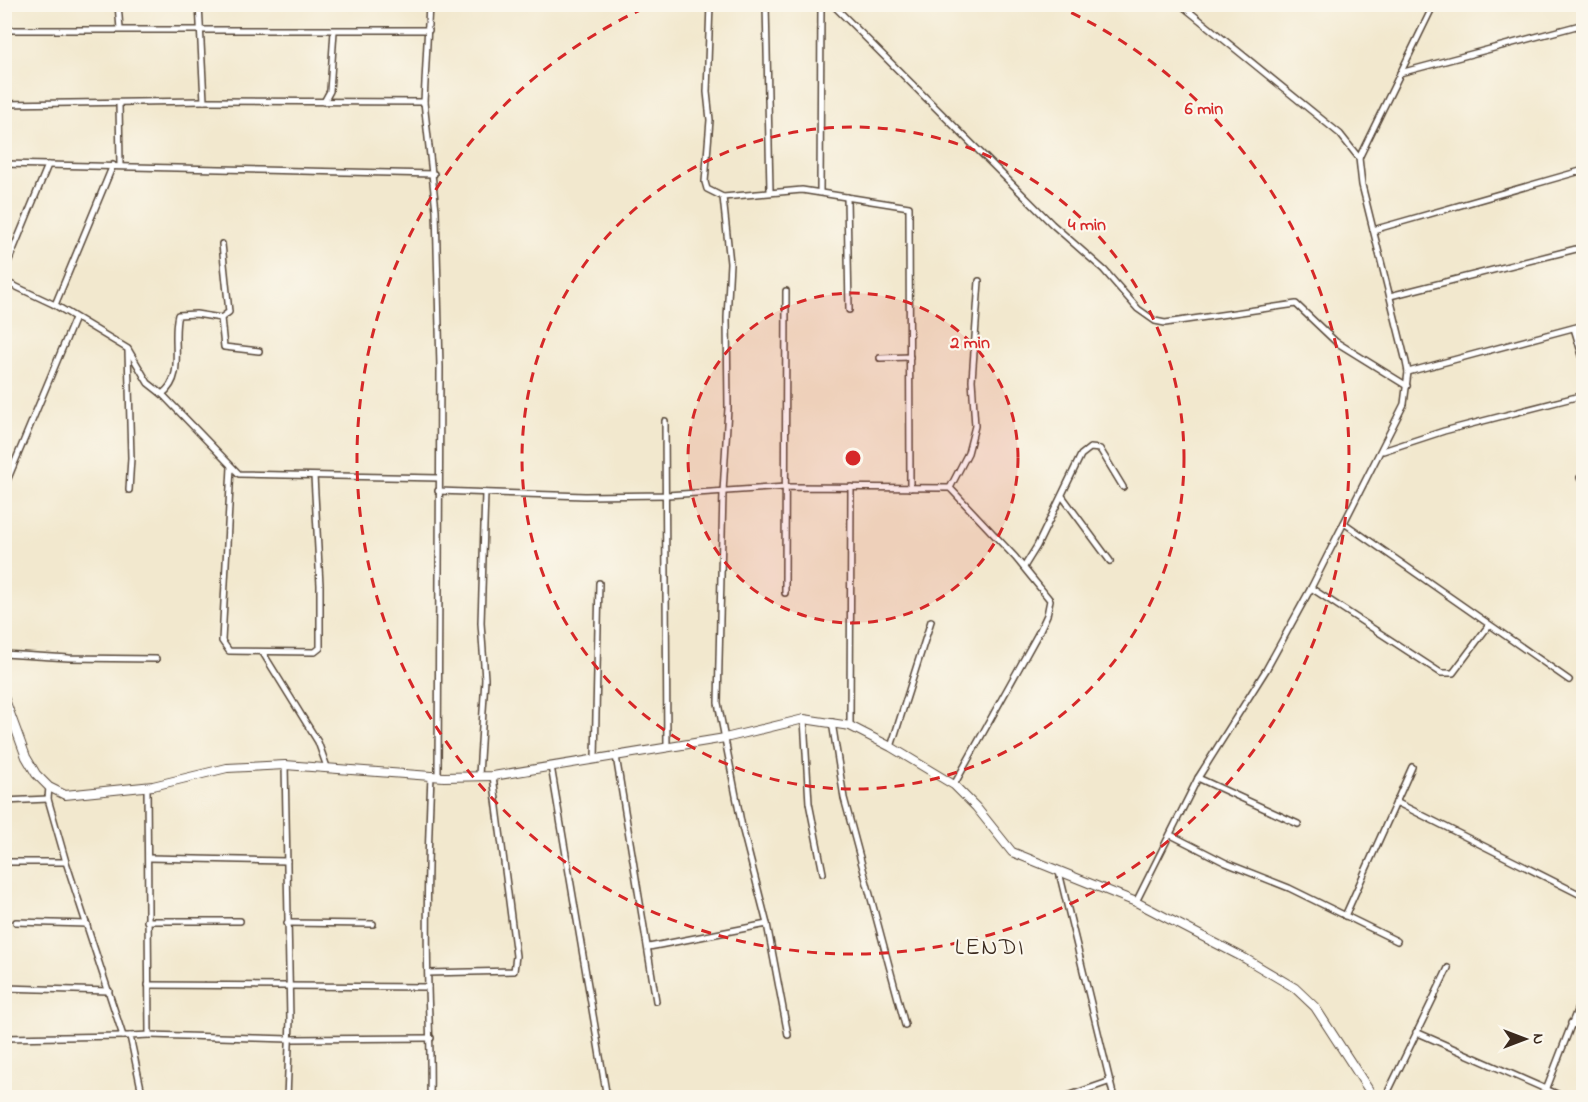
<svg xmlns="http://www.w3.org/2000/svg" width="1588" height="1102" font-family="'Indie Flower',sans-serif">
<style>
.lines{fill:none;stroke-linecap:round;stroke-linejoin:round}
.street-casing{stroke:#564638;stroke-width:8}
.secondary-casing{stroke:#564638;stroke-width:10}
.street{stroke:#fff;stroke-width:5}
.secondary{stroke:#fff;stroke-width:8}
.ring{fill:none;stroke:#d62828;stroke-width:3;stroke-dasharray:10 8}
.labels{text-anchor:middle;stroke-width:4.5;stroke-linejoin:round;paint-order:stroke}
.quarter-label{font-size:24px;letter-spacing:1.5px;fill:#3b2a1e;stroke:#fbf7ec}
.centre{fill:#d62828;stroke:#fbf7ec;stroke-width:3}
.ring-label{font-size:18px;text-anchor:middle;font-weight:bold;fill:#d62828;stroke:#fbf7ec;stroke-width:4.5;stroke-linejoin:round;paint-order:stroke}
</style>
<rect width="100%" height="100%" fill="#fbf7ec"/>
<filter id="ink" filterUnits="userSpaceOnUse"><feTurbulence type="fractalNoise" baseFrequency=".0167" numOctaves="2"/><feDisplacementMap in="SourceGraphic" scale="12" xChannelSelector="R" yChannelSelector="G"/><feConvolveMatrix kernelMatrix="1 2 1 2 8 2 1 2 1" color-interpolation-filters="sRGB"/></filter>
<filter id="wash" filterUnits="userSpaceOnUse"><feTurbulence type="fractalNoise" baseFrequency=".008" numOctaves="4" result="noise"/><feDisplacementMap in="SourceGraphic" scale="24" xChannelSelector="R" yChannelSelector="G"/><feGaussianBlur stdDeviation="1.35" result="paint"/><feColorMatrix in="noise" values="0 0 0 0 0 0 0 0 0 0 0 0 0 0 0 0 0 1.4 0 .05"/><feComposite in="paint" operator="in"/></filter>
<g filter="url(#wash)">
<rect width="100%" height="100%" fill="#f2e8ce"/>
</g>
<g filter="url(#ink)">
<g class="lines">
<g class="street-casing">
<g id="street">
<polyline points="118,4 120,29"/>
<polyline points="199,4 204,101"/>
<polyline points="429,4 424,102 436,210 440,367 438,776"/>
<polyline points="710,4 707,92 710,120 705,182 707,189 723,197 730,263 727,318 728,408 723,492 718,703 742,827 767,924 788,1035"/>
<polyline points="766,4 770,191"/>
<polyline points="832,4 1052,224 1104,270 1138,309 1155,321 1165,323 1296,304 1336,342 1407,386"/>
<polyline points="4,30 429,30"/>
<polyline points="1400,73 1584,24"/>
<polyline points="324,102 330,91 334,31"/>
<polyline points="119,103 120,165"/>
<polyline points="4,104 204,101 424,102"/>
<polyline points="1359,158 1434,4"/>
<polyline points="4,164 434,174"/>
<polyline points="820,191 821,4"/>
<polyline points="723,197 802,190 909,207 910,488"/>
<polyline points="847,197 849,310"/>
<polyline points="1373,230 1584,170"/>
<polyline points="4,272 48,165"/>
<polyline points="4,281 55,305 128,349 148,383 162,394 239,474 439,478"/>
<polyline points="1390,296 1584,247"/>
<polyline points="55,305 113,165"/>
<polyline points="221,318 224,347 259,351"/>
<polyline points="1574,328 1584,362"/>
<polyline points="128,351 131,458 129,490"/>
<polyline points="880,358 910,357"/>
<polyline points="1408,372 1584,325"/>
<path d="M162,394C186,377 171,340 178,315L196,314L221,318L229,312L222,244"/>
<polyline points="665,421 667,748"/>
<polyline points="1383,451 1444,431 1584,395"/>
<polyline points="231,467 222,641 229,651 315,652 320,648 320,585 314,476"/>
<polyline points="1580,478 1584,477"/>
<polyline points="4,488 75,318"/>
<polyline points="950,488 968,453 975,426 972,380 979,281"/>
<polyline points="438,491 585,496 667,495 786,487 950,488 1015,557 1050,600 1047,615 1039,632 954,785"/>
<polyline points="1062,496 1110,561"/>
<polyline points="1344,523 1569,680"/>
<polyline points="1024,567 1037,546 1081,455 1090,448 1100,449 1123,487"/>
<polyline points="1311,588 1441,673 1453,673 1489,625"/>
<polyline points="785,593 786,291"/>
<polyline points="263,653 318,742 327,767"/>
<polyline points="4,654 69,658 156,659"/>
<polyline points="804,719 809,803 823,873"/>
<polyline points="832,722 844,798 905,1025"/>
<polyline points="850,726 851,487"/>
<polyline points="4,741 6,741"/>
<polyline points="891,747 931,621"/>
<polyline points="616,756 656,1001"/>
<polyline points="595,758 599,583"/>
<polyline points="285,765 290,1020 287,1098"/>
<polyline points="551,766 607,1098"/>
<polyline points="479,775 485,679 481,623 485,493"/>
<polyline points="1198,778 1298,824"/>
<polyline points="49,787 48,799 66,862 123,1036 130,1036"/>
<polyline points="4,801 48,799"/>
<polyline points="1396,802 1583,896"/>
<polyline points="1171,835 1226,863 1289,888 1397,941"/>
<polyline points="149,858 287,861"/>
<polyline points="4,862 66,862"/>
<polyline points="1059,872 1114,1098"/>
<polyline points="1136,902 1198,778 1266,670 1311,588 1404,404 1408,372 1406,362 1362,185 1359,158 1340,134 1180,4"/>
<polyline points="1345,916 1412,767"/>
<polyline points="147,921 240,921"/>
<polyline points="16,922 87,924"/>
<polyline points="287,923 373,924"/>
<polyline points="649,947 767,924"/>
<polyline points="428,973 514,971 516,956 493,776"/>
<polyline points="148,985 428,987"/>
<polyline points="4,988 109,991"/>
<polyline points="1571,1023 1584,1029"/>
<polyline points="1416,1032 1566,1098"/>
<polyline points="149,1035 289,1039 431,1038"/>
<polyline points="4,1038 123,1036"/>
<polyline points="143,1098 130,1036 149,1035 147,787"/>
<path d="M430,1098C431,1060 429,1024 428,987C426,917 428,846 431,776"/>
<polyline points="1062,1098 1111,1081"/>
<polyline points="1385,1098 1448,968"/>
<polyline points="1543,1098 1584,992"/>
</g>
</g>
<g class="secondary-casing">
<polyline id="secondary" points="4,697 26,757 36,774 49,787 65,795 153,786 227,768 285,765 444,777 493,776 725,738 804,719 850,726 891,747 954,785 976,807 1012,852 1136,902 1246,959 1295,988 1315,1007 1374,1098"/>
</g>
<use href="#street" class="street"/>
<use href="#secondary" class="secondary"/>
</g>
</g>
<circle cx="853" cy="458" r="165" fill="#d62828" fill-opacity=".12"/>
<g class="ring">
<circle cx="853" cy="458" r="165"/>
<circle cx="853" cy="458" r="331"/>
<path d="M1055 5A496 496 0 1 1 651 5"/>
</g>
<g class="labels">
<g class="quarter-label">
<text x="990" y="954">LENDI</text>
</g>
</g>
<circle cx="853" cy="458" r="9" class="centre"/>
<g class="ring-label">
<text x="1204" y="114">6 min</text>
<text x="1087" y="230">4 min</text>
<text x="970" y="348">2 min</text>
</g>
<rect width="1588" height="1102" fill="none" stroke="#fbf7ec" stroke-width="24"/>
<g transform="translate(1525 1039) rotate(90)" stroke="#fbf7ec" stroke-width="4.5" paint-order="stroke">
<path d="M0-4.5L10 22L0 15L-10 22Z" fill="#3b2a1e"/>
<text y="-9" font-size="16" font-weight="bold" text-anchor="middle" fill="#3b2a1e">N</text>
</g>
</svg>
